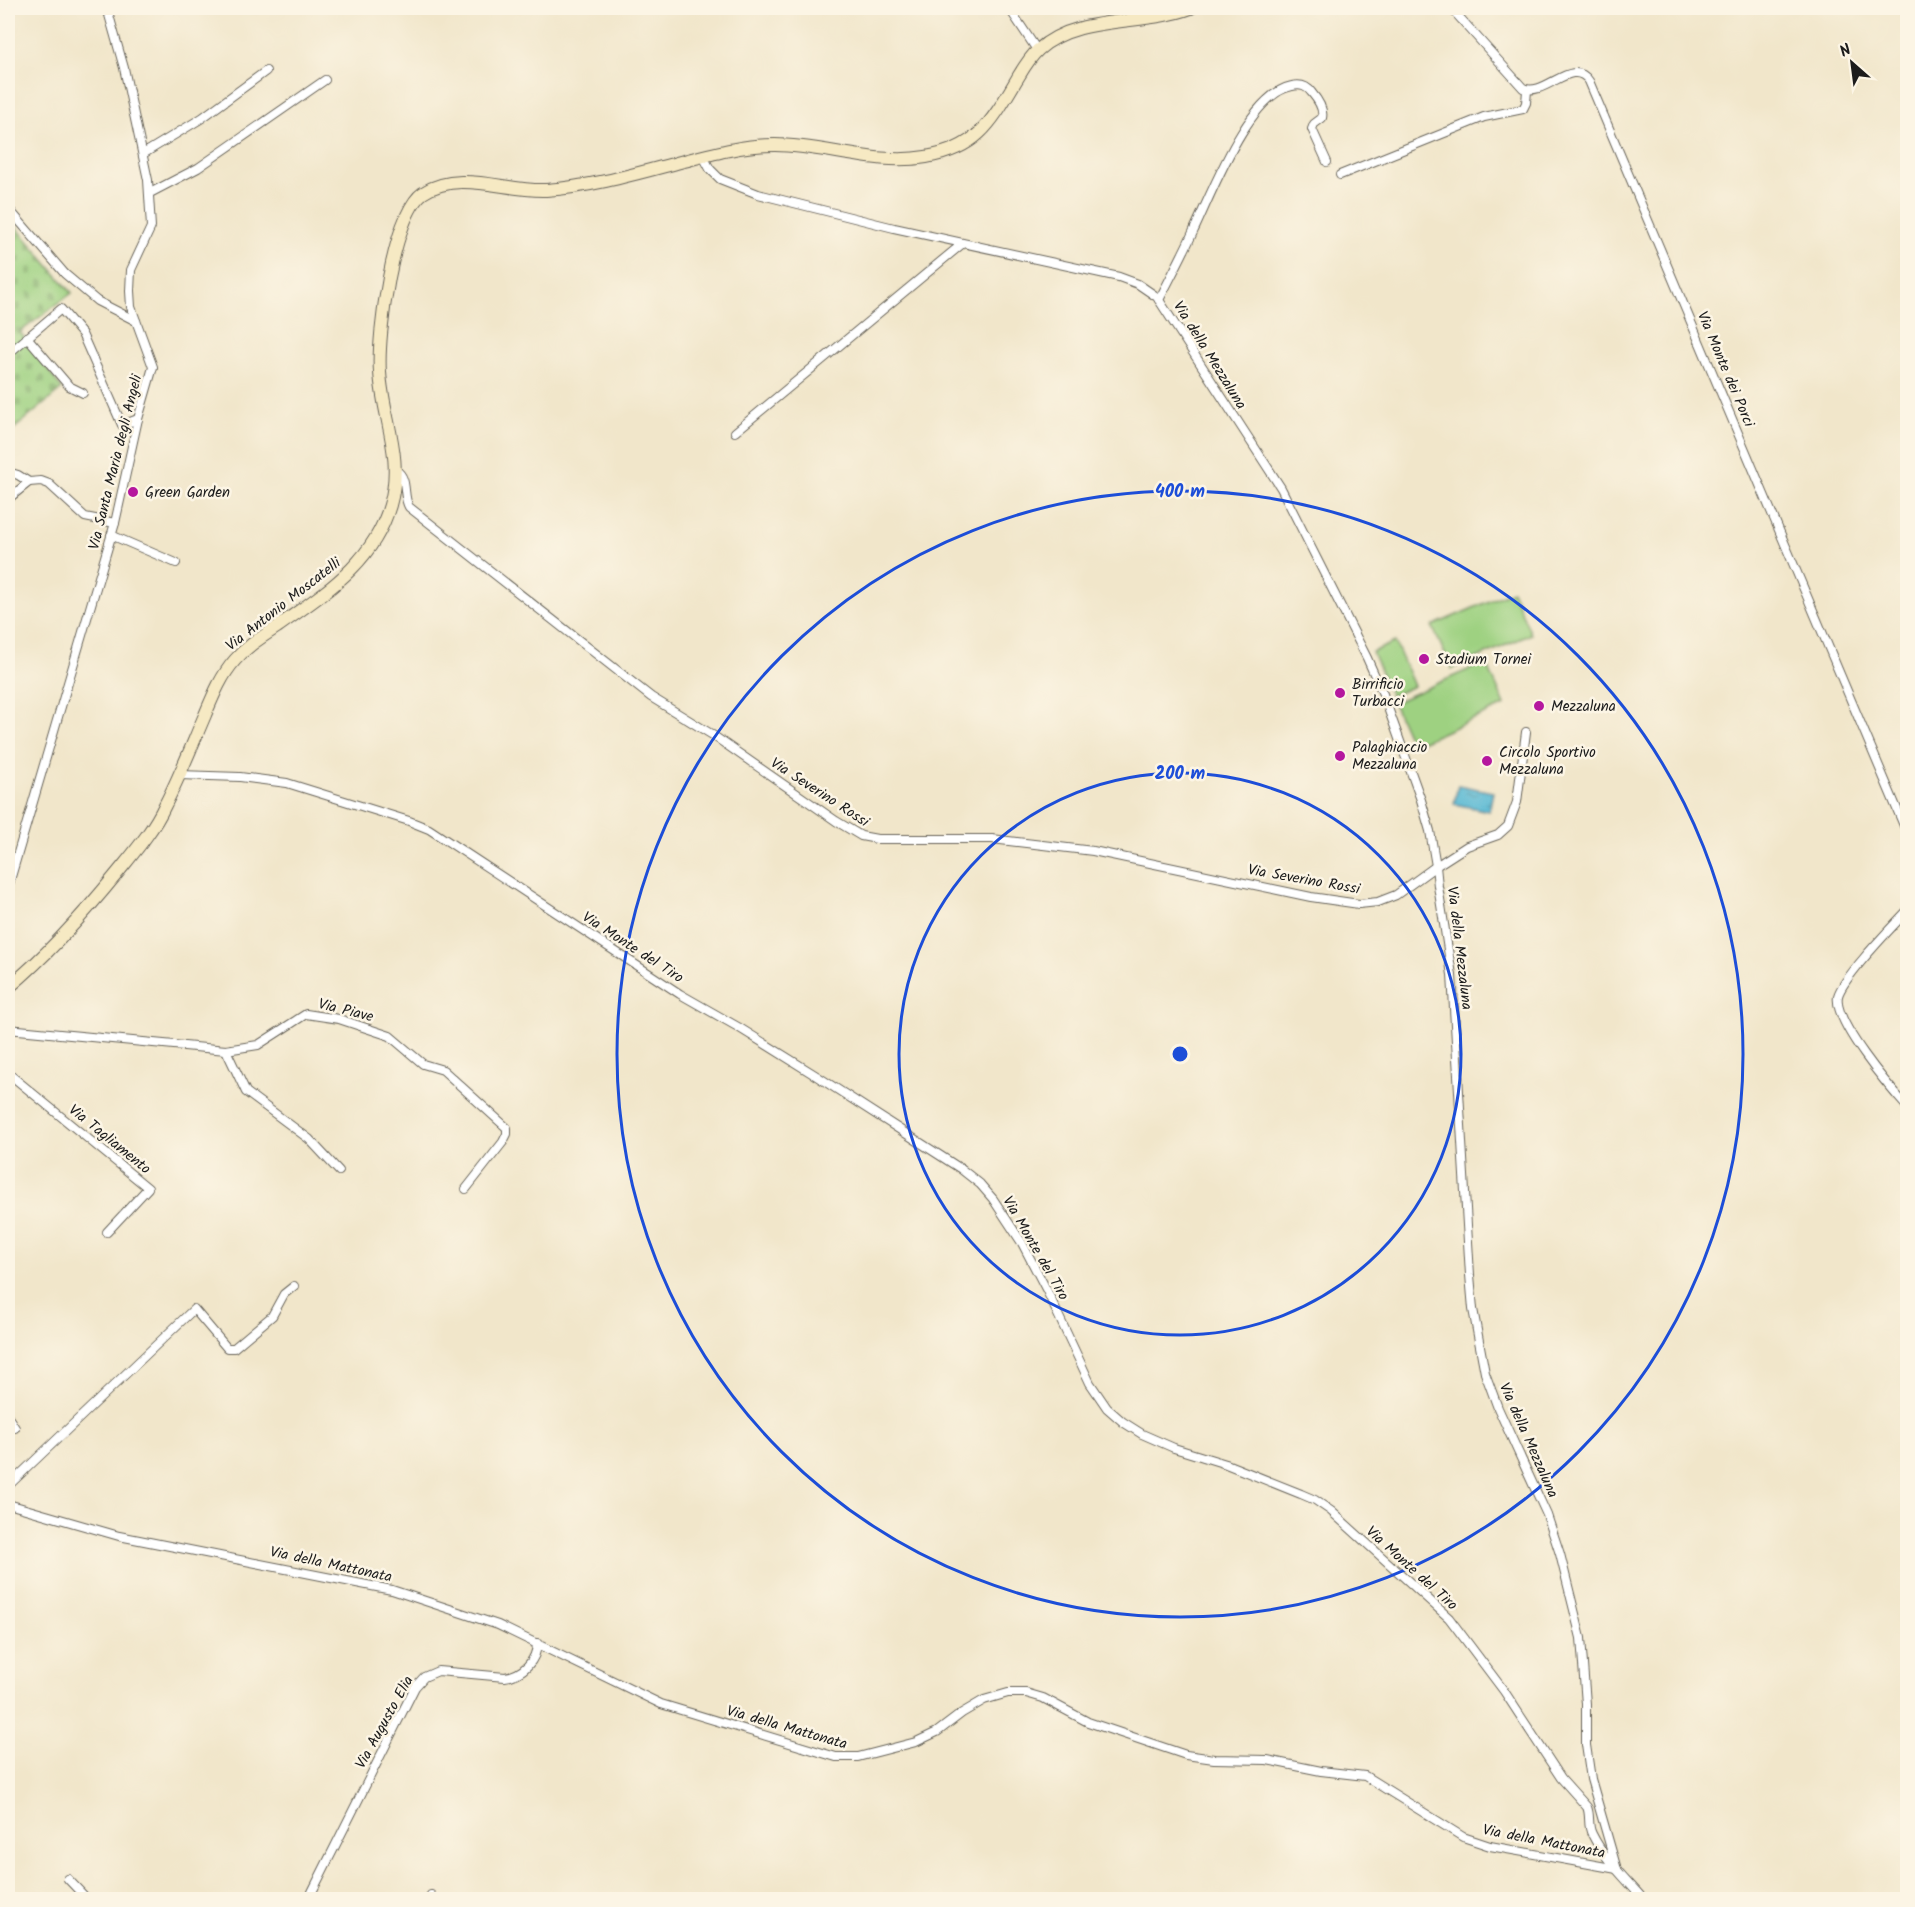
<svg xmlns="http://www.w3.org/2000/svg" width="1915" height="1907" font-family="Kalam,sans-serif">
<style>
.cemetery{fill:url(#cemetery-stones);stroke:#5d764e;stroke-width:1.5}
.pitch{fill:#9ed181;stroke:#5d764e;stroke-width:1.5}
.water{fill:url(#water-ripples);stroke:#386a78;stroke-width:1.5}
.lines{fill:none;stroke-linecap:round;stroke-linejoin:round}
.street-casing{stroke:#676359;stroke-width:10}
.secondary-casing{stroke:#676359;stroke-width:14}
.street{stroke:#fff;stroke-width:8}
.secondary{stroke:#f6e9c3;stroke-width:12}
.ring{fill:none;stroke:#1d4ed8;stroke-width:3}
.poi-dot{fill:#b5179e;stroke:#fcf5e5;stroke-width:2}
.labels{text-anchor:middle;stroke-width:5;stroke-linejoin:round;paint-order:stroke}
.street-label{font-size:15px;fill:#1c1c1c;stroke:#fcf5e5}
.poi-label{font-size:15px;fill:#1c1c1c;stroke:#fcf5e5;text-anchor:start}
.centre{fill:#1d4ed8;stroke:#fcf5e5;stroke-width:3}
.ring-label{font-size:18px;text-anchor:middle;font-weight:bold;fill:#1d4ed8;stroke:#fcf5e5;stroke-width:5;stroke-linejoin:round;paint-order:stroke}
</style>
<defs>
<pattern id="cemetery-stones" width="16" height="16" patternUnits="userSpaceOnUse" patternTransform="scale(1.5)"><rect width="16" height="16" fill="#9ed181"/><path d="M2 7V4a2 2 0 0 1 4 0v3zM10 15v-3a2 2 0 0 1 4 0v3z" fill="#88b36f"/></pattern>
<pattern id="water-ripples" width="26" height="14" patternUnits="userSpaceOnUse" patternTransform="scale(1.5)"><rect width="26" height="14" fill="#54b7d3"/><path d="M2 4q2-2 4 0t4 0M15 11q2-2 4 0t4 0" fill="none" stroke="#4594aa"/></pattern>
</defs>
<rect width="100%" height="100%" fill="#fcf5e5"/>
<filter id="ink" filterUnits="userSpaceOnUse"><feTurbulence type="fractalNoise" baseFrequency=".0167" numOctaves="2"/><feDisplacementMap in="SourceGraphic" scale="12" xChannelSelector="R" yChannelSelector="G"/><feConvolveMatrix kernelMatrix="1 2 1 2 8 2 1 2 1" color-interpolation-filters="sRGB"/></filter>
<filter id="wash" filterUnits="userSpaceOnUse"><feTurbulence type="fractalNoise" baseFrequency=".008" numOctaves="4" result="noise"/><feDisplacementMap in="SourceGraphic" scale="24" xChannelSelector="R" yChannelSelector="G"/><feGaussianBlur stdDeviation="1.35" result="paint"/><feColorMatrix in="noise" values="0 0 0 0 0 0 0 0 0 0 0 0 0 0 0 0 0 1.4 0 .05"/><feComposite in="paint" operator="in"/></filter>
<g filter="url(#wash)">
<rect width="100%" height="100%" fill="#f1e6ca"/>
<polygon class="cemetery" points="8,217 72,293 20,332 62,389 8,434"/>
<g class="pitch">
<polygon points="1512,591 1531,634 1452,669 1432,626"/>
<polygon points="1395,642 1414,686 1391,696 1372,652"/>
<polygon points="1486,662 1505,705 1412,746 1393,703"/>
</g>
<polygon class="water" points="1458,785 1493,792 1489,811 1454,804"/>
</g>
<g filter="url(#ink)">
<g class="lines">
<g class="street-casing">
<g id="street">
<polyline points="1009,8 1037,50"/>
<path d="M1451,8L1523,88C1545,98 1572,56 1589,81L1908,835"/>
<polyline points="143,154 202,118 266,71"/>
<polyline points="703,156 710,169 720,179 758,194 894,228 1119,277 1138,284 1157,297 1281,488 1367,658 1383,694 1421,800 1430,831 1436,866 1467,846 1498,835 1508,826 1517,802 1526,732"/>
<polyline points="1340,175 1484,117 1523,109 1526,103 1527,90"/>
<polyline points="150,193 198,168 325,80"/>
<polyline points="8,208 65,274 97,301 136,321"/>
<path d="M1159,300C1171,277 1183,254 1194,230C1212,193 1248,94 1292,86C1301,84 1307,86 1312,93C1318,100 1324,109 1322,118L1314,124L1312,129L1327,162"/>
<polyline points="27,337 69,386 83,393"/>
<polyline points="8,354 61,309 82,334 122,425 138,419"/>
<polyline points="735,432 962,244"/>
<path d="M396,470C409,479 402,495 409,507L651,697L711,734L836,821L861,836L877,839H992L1093,851L1311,897L1359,904L1378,902L1396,895L1436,866"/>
<polyline points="8,472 18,475 29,482"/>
<polyline points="8,499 29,482 41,481 49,484 85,517 115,523"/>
<polyline points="111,535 176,563"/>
<path d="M179,775L240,777L287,783L409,821L429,829L680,994L738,1027L815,1075L961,1169L980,1184L993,1199L1022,1243L1047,1291L1090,1383L1107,1408L1123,1422L1142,1434L1174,1448L1226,1464L1301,1494L1315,1500L1331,1511L1449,1618L1504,1691L1561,1778L1587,1807C1591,1816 1587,1825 1592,1834C1604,1859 1626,1879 1644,1900"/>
<polyline points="1436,866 1438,886 1452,975 1470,1275 1473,1309 1485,1373 1498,1408 1547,1515 1560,1554 1581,1638 1586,1704 1586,1745 1591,1779 1616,1866"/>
<polyline points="8,887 115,523 138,419 153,367 131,307 130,291 131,270 151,227 148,180 124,68 107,8"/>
<path d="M1908,910C1892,927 1843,977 1838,996C1833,1022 1890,1088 1908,1108"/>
<polyline points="8,1029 226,1050 258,1045 306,1014 339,1019 390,1036 423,1064 443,1070 507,1128 507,1134 503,1142 466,1189"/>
<polyline points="226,1050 246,1092 309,1139 339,1171"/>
<polyline points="8,1073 148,1188 107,1232"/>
<polyline points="8,1417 15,1428"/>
<polyline points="8,1486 194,1309 227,1348 234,1348 272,1316 284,1294 294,1286"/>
<polyline points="8,1504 119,1536 392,1590 498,1625 661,1704 836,1757 858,1757 916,1742 937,1732 962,1713 984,1700 1008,1693 1026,1693 1043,1698 1088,1722 1186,1755 1214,1759 1267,1760 1321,1771 1365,1776 1463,1837 1490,1846 1617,1869"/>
<polyline points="68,1879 88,1900"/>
<path d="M308,1900L415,1687L424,1677L438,1671L505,1677C522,1675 537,1661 537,1643"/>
<polyline points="430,1900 431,1895"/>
</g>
</g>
<g class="secondary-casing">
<path id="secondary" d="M8,988C50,953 85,913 119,871C136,850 154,829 165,805C180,776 192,745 205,715C213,696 221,676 235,660C247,646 262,637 277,627C324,593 373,564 390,505C404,456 383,420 380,372C377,336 393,214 423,193C459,169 507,192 546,190C588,187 628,176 669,165C703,156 739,145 775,145C825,145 876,166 926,157C979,148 992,121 1017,79C1023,69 1029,58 1038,50C1076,14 1144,26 1191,8"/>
</g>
<use href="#street" class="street"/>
<use href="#secondary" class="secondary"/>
</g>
</g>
<g class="ring">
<circle cx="1180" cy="1054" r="281"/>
<circle cx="1180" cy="1054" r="563"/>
</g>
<g class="poi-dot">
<circle cx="133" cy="492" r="6"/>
<circle cx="1424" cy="659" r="6"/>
<circle cx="1340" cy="693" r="6"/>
<circle cx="1539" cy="706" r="6"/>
<circle cx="1340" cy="756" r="6"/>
<circle cx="1487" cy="761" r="6"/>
</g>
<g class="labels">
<g class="street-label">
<text transform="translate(1210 355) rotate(58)" y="5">Via della Mezzaluna</text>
<text transform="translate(1726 369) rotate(67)" y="5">Via Monte dei Porci</text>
<text transform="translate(115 462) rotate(-76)" y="5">Via Santa Maria degli Angeli</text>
<text transform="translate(283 604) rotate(-38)" y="5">Via Antonio Moscatelli</text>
<text transform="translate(820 792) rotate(33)" y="5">Via Severino Rossi</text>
<text transform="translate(1304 879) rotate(10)" y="5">Via Severino Rossi</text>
<text transform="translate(633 947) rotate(33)" y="5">Via Monte del Tiro</text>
<text transform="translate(1460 948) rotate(83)" y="5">Via della Mezzaluna</text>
<text transform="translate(346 1010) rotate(14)" y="5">Via Piave</text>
<text transform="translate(110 1139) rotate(39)" y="5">Via Tagliamento</text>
<text transform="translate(1036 1248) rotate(60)" y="5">Via Monte del Tiro</text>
<text transform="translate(1529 1440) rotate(66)" y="5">Via della Mezzaluna</text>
<text transform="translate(331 1564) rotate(12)" y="5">Via della Mattonata</text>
<text transform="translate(1412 1568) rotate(42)" y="5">Via Monte del Tiro</text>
<text transform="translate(384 1722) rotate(-61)" y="5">Via Augusto Elia</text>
<text transform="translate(787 1727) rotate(16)" y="5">Via della Mattonata</text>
<text transform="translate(1544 1841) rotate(11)" y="5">Via della Mattonata</text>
</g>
<g class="poi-label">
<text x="145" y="497">Green Garden</text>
<text x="1436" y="664">Stadium Tornei</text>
<text x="1352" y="689">Birrificio<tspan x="1352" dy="17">Turbacci</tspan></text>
<text x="1551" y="711">Mezzaluna</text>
<text x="1352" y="752">Palaghiaccio<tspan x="1352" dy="17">Mezzaluna</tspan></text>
<text x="1499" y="757">Circolo Sportivo<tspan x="1499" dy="17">Mezzaluna</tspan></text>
</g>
</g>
<circle cx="1180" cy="1054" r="9" class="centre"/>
<g class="ring-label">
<text x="1180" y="497">400 m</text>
<text x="1180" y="779">200 m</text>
</g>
<rect width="1915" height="1907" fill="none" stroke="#fcf5e5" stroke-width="30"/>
<g transform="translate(1852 63) rotate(332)" stroke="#fcf5e5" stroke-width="4.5" paint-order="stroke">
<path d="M0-4.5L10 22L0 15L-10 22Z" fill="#1c1c1c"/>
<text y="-9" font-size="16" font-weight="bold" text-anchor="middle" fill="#1c1c1c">N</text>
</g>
</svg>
